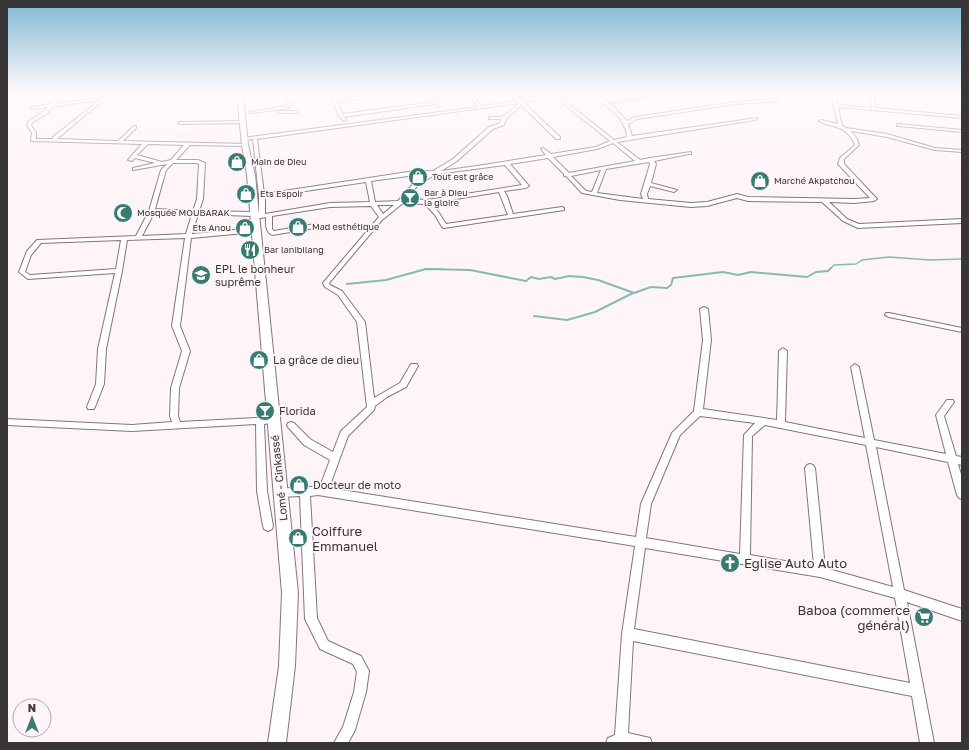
<svg xmlns="http://www.w3.org/2000/svg" width="969" height="750" font-family="'Golos Text',sans-serif">
<style>
.lines{fill:none;stroke-linecap:round;stroke-linejoin:round}
.stream-far1{stroke:#87bbb2;stroke-width:1.5}
.stream{stroke:#87bbb2;stroke-width:2}
.minor-casing{stroke:#82767b;stroke-width:2}
.highway-casing{stroke:#82767b;stroke-width:2}
.minor{fill:#fff;fill-rule:evenodd}
.highway{fill:#fff;fill-rule:evenodd}
.labels{text-anchor:middle;stroke-width:3.5;stroke-linejoin:round;paint-order:stroke}
.far-poi-label{font-size:9px;fill:#3a3536;stroke:#fff4f8;text-anchor:start}
.poi-label{font-size:11px;fill:#3a3536;stroke:#fff4f8;text-anchor:start}
.street-label{font-size:11px;fill:#3a3536;stroke:#fff4f8}
.near-poi-label{font-size:13px;fill:#3a3536;stroke:#fff4f8;text-anchor:start}
</style>
<rect width="100%" height="100%" fill="#fff4f8"/>
<g class="lines">
<g class="stream-far1">
<polyline points="425,269 441,269"/>
<polyline points="830,269 834,265 856,264 862,260 889,257 930,260 962,259"/>
</g>
<g class="stream">
<polyline points="347,284 386,280 426,269 470,270 526,281 531,277 539,279 551,277 555,279 569,276 583,277 598,280 634,293 651,287 667,288 671,285 673,278 723,272 738,275 751,272 807,277 816,272 828,271 831,268"/>
<polyline points="534,316 567,320 595,312 633,293"/>
</g>
<g class="minor-casing">
<g id="minor">
<path d="M58,94H62L55,104L105,97L110,94H114L95,107L57,139L118,141L134,126H136V128L123,141L247,144V145L245,146L190,145L176,160H198L205,163L203,199L199,211L254,212L256,213V215H259V196L253,139L242,140V138L478,107L468,94H472L482,106L517,101L510,94H514L521,100L525,99L529,94H533L530,98L575,94L573,95L560,97L614,140L627,137L626,130L620,118L609,108L590,94C602,94 620,112 627,121L636,117L735,102L778,99L777,101L735,104L637,119L628,124L632,136L757,118V119L755,120L617,142L640,160L650,158L691,152V154H689L654,161L656,164L651,183L677,190L674,192L650,186L647,194L648,199L691,203L707,202L737,194L748,197L854,199L870,198L838,164L840,158L855,145C846,124 834,129 819,121L821,120L838,124L831,94H835L838,105L872,108L869,94H873L876,108L962,116V118L838,107L842,126L846,128L887,134L935,148L962,150V152L935,150L887,137L851,131L857,139L859,145L844,159V164L877,199L874,201L854,203L829,202L847,219L859,224L962,219V223L858,228L843,221L822,202L748,201L737,198L707,206L691,207L620,200L582,193L566,176H564V174L548,158L510,164L529,186L526,188L504,191L507,196L513,214L562,207L564,208V210L444,228L442,227L435,215L425,204L403,203L382,220L329,283L330,285L342,291L365,322L374,398L400,383L411,364H417L418,366L406,387L387,397L375,406L374,410L348,436L329,488L636,537L641,504L672,433L694,411L703,340L700,309L704,307L708,309L711,340L703,409L777,420L779,351L783,348L787,351L785,422L865,438L851,367L855,364L859,367L874,440L946,454L936,415L947,400H953L954,402L944,416L956,456L962,457V465L958,464L962,478V499L959,498L957,495L948,462L876,447L904,590L962,609V621L907,602L934,743H920L912,696L633,641L628,733L650,738L652,743H606L608,738L615,735L622,634L635,546L318,495L310,496L317,618L328,641L361,656L369,671L366,692L355,730L348,743H334L343,727L354,692L357,672L353,664L320,649L305,619L300,496L281,497L278,496L276,493L278,490C286,487 296,489 305,486C311,488 316,487 321,484L330,460L304,445L288,427L287,425L288,423L291,422L294,423L310,439L333,452L341,431L367,407L357,322L338,295L325,287L323,283L379,217L371,206L330,207L272,216V229L274,231L315,224L318,226L315,228L272,235C265,231 266,224 266,217L255,219L252,217L253,216L198,214L192,234L256,228L259,230L256,232L191,238L180,326L190,351L179,388L178,416L180,422L274,417L277,418L278,420L277,422L264,424L267,491L273,526L272,529L268,531L264,529L263,526L257,491L256,424L132,431L7,425V419L132,425L172,422L170,416L171,388L182,351L172,326L185,238L127,240L122,271L106,349L104,384L95,407L94,409H88L87,407L96,384L98,349L115,273L28,279L19,272L27,251L37,240L136,236L149,211L161,170L167,164L133,170V168L155,163L135,158L132,161L128,160L142,144L31,141L32,133L27,125L28,122L44,111L48,107L32,109L30,108L50,104ZM555,97L610,141L596,147L551,154L543,148L541,149L546,155L477,166L441,171L457,161L493,129L504,125L506,119L521,105L556,139H560V137L523,102ZM100,100L53,137V139H36V133L31,125L32,123L48,113L52,107ZM519,103L503,117H489V119H501L500,123L489,127L453,159L433,171L408,172L264,194L257,139ZM613,143L635,161L569,173L553,157L597,149ZM148,144L184,145L171,160L162,162L137,155ZM649,162L650,164L641,194L643,199L597,193L606,169ZM173,163H197L199,164L197,199L193,211L155,209L166,170ZM505,165L522,185L427,200L406,199L418,185L436,174ZM601,170L592,192L586,191L571,176ZM428,174L414,183L398,201L375,202L371,181L408,176ZM366,182L370,202L330,203L265,214V197ZM499,192L508,215L446,224L439,213L431,203ZM377,205H394L383,214ZM154,213L192,214L186,234L142,236ZM121,240L116,269L30,275L25,272L31,255L41,243ZM700,416L755,423L744,435L740,554L646,538L651,504L680,435ZM765,425L866,445L893,587L825,568L815,468L813,465L810,464L807,465L805,468L814,566L750,555L752,436ZM645,548L820,577L895,598L910,683L634,629Z"/>
<polygon points="286,94 290,94 293,102 289,108 252,113 250,112 287,106 289,102"/>
<polygon points="330,94 334,94 336,100 383,94 393,94 337,102 343,114 433,102 427,94 431,94 440,106 437,107 435,104 344,117 346,120 344,121 339,116"/>
<polygon points="669,94 679,94 613,103 611,102"/>
<polygon points="280,111 295,111 297,112 295,113 278,113 278,112"/>
<polygon points="244,121 246,122 246,123 180,124 178,123 180,122"/>
<polygon points="897,124 962,130 962,132 899,126 897,126"/>
<polygon points="886,313 889,313 962,328 962,332 889,317 885,315"/>
</g>
</g>
<g class="highway-casing">
<polygon id="highway" points="237,94 243,94 248,145 255,175 298,593 295,666 286,743 268,743 279,666 282,593 247,175 242,145"/>
</g>
<use href="#minor" class="minor"/>
<use href="#highway" class="highway"/>
</g>
<linearGradient id="sky" x2="0" y2="1"><stop stop-color="#81b7d2"/><stop offset="0.47" stop-color="#fffafc"/><stop offset="1" stop-color="#fffafc" stop-opacity="0"/></linearGradient>
<rect width="969" height="199" fill="url(#sky)"/>
<defs>
<g id="shop-disc" transform="scale(1)"><circle r="9.5" fill="#377c73" stroke="#fff4f8"/><path d="M-5-2.5h2.3a2.7 3.5 0 0 1 5.4 0H5L5.5 6h-11ZM-1.5-2.5h3a1.5 2.3 0 0 0-3 0Z" fill="#fff"/></g>
<g id="bar-disc" transform="scale(1)"><circle r="9.5" fill="#377c73" stroke="#fff4f8"/><path d="M-6-5H6L.8 .8V4.5H3.5V6h-7V4.5H-.8V.8Z" fill="#fff"/></g>
<g id="mosque-disc" transform="scale(1)"><circle r="9.5" fill="#377c73" stroke="#fff4f8"/><path d="M3.5-4.9A6 6 0 1 0 3.5 4.9A5 5 0 1 1 3.5-4.9Z" fill="#fff"/></g>
<g id="restaurant-disc" transform="scale(1)"><circle r="9.5" fill="#377c73" stroke="#fff4f8"/><path d="M-5-6h1v4h1v-4h1v4h1v-4h1v5L-1.5 .5V6h-2V.5L-5-1ZM5-6V6H3V1.5H1.5Q1.5-4 5-6Z" fill="#fff"/></g>
<g id="school-disc" transform="scale(1)"><circle r="9.5" fill="#377c73" stroke="#fff4f8"/><path d="M0-5L7-2L0 1L-7-2ZM-4 1L0 2.5L4 1V4Q0 6-4 4Z" fill="#fff"/></g>
<g id="church-disc" transform="scale(1)"><circle r="9.5" fill="#377c73" stroke="#fff4f8"/><path d="M-1.2-6h2.4v3.5h3.3v2.4h-3.3V6h-2.4V-.1h-3.3v-2.4h3.3Z" fill="#fff"/></g>
<g id="supermarket-disc" transform="scale(1)"><circle r="9.5" fill="#377c73" stroke="#fff4f8"/><path d="M-6-5.5h2.5l.6 2H6L4.5 2H-2.5L-4.4-4H-6ZM-1.5 3.2a1.3 1.3 0 1 0 .1 0ZM3 3.2a1.3 1.3 0 1 0 .1 0Z" fill="#fff"/></g>
</defs>
<g fill-rule="evenodd">
<use href="#shop-disc" x="237" y="162"/>
<use href="#shop-disc" x="418" y="177"/>
<use href="#shop-disc" x="760" y="181"/>
<use href="#shop-disc" x="246" y="194"/>
<use href="#bar-disc" x="410" y="198"/>
<use href="#mosque-disc" x="123" y="213"/>
<use href="#shop-disc" x="298" y="227"/>
<use href="#shop-disc" x="245" y="228"/>
<use href="#restaurant-disc" x="250" y="250"/>
<use href="#school-disc" x="201" y="275"/>
<use href="#shop-disc" x="259" y="360"/>
<use href="#bar-disc" x="265" y="411"/>
<use href="#shop-disc" x="299" y="485"/>
<use href="#shop-disc" x="298" y="538"/>
<use href="#church-disc" x="730" y="563"/>
<use href="#supermarket-disc" x="924" y="617"/>
</g>
<g class="labels">
<g class="far-poi-label">
<text x="251" y="165">Main de Dieu</text>
<text x="432" y="180">Tout est grâce</text>
<text x="774" y="184">Marché Akpatchou</text>
<text x="424" y="196">Bar à Dieu<tspan x="424" dy="10">la gloire</tspan></text>
<text x="260" y="197">Ets Espoir</text>
<text x="137" y="216">Mosquée MOUBARAK</text>
<text x="312" y="230">Mad esthétique</text>
<text x="231" y="231" text-anchor="end">Ets Anou</text>
<text x="264" y="253">Bar lanibilang</text>
</g>
<g class="poi-label">
<text x="215" y="273">EPL le bonheur<tspan x="215" dy="13">suprême</tspan></text>
<text x="273" y="364">La grâce de dieu</text>
<text x="279" y="415">Florida</text>
<text x="313" y="489">Docteur de moto</text>
</g>
<g class="street-label">
<text transform="translate(279 478) rotate(-96)" y="4">Lomé - Cinkassé</text>
</g>
<g class="near-poi-label">
<text x="312" y="536">Coiffure<tspan x="312" dy="15">Emmanuel</tspan></text>
<text x="744" y="568">Eglise Auto Auto</text>
<text x="910" y="615" text-anchor="end">Baboa (commerce<tspan x="910" dy="15">général)</tspan></text>
</g>
</g>
<rect width="969" height="750" fill="none" stroke="#3a3536" stroke-width="16"/>
<g transform="translate(32 718)"><circle r="19" fill="#fff4f8" stroke="#b0a8aa"/>
<path d="M0-3L7 15L0 10L-7 15Z" fill="#377c73"/>
<text y="-6" font-size="11" font-weight="bold" text-anchor="middle" fill="#3a3536">N</text>
</g>
</svg>
